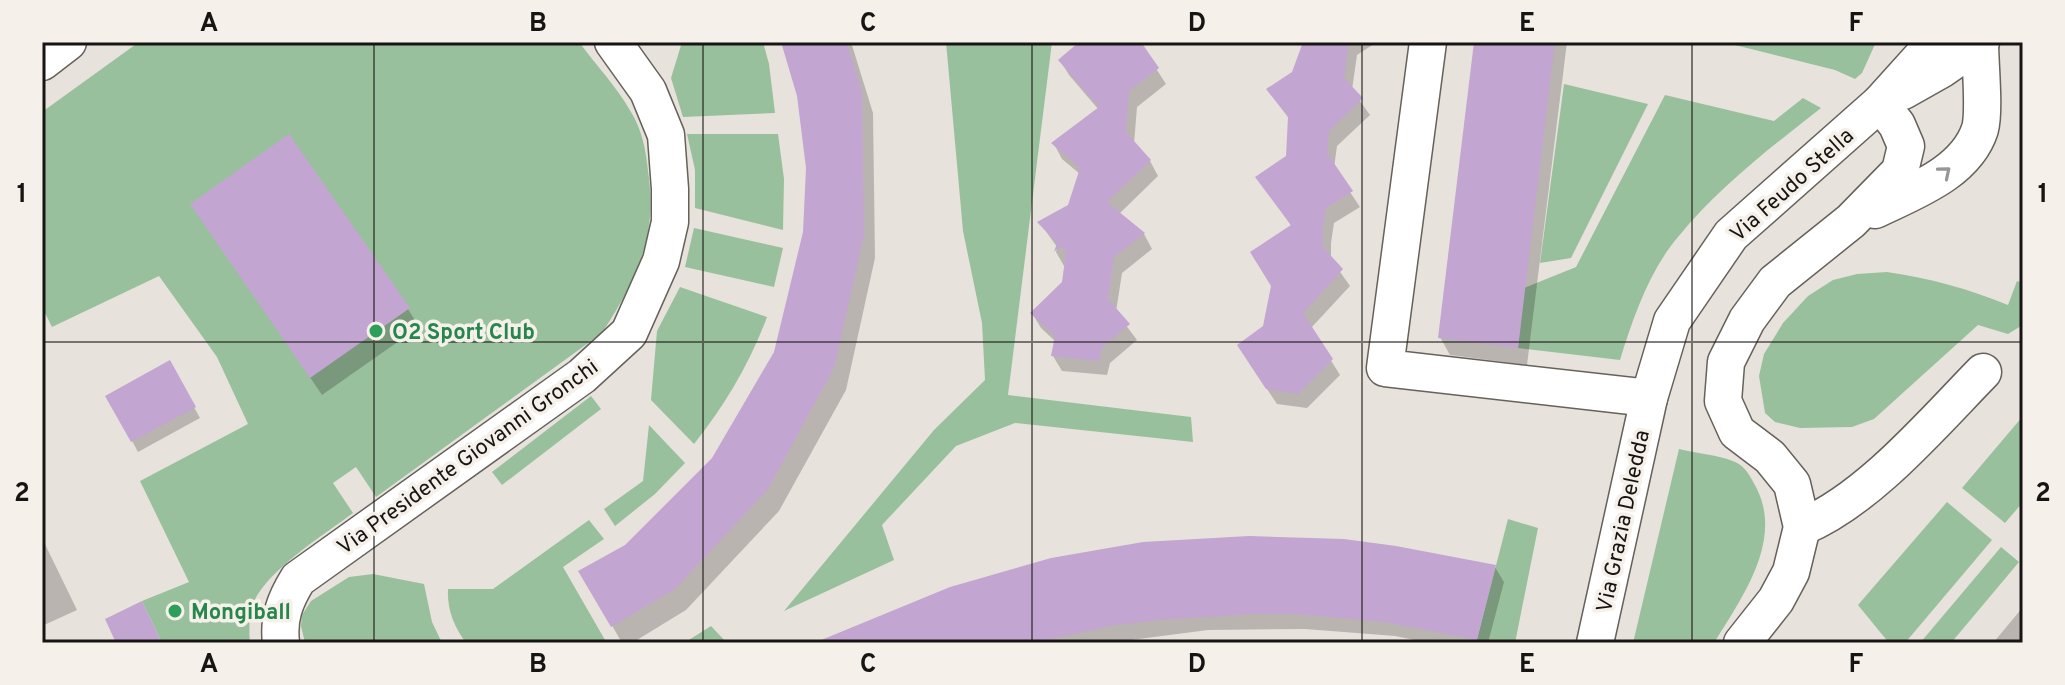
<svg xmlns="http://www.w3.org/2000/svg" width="2065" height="685" font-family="Overpass,sans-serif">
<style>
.green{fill:#99c09c}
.shadow{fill:#0003}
.building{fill:#c3a5d2}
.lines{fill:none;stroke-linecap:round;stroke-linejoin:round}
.minor-casing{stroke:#66615b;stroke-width:39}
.minor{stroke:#fff;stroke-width:36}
.oneway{stroke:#979695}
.grid{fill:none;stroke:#171513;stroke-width:2;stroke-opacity:0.55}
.leisure-dot{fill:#2e9e5b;stroke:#f5f0e9;stroke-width:3}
.labels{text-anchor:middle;stroke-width:7;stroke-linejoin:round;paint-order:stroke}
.street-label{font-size:22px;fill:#171513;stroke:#f5f0e9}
.leisure-label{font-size:22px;font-weight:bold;fill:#27864d;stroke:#f5f0e9;text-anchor:start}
.neatline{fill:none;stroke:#171513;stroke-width:3}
.grid-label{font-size:26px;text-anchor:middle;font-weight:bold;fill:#171513}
</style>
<rect width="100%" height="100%" fill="#e8e2dc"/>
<g class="green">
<path d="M139,42H579C596,65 617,87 631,112C642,130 646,150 648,171C658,237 637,279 602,333L376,497L356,467L333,483L353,513C324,535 265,571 252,606C249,616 249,632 250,643H162L142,601L189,582L140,481L248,424L217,357L159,276L52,327L42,307V112Z"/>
<polygon points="682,42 763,42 769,64 775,113 683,117 671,78"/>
<polygon points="946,42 1052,42 1008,395 1191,417 1193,442 1015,423 956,446 882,525 894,560 784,611 934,430 985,380 982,323 963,231"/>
<polygon points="1723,42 1876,42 1862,73 1855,79 1835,70"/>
<polygon points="1564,84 1648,104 1571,258 1540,263"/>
<path d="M1665,95L1774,121L1803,98L1821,108C1770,148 1719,187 1678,237C1649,271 1633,318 1620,360L1518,348L1524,288L1576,267Z"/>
<polygon points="687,134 778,134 784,179 783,230 695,208 695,170"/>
<polygon points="694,228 783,248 774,287 685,267"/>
<path d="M1887,272C1929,278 1969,289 2008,305L2017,281L2023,283V328L2021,326L2008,334L1978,325L1874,419L1852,427L1800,428L1775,422L1765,413L1759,376L1764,354L1783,323L1808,296L1833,280L1857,274Z"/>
<path d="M680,287L767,317C749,365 725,405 694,444L651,400L657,331Z"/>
<polygon points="591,396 601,409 502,485 492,472"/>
<polygon points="2023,416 2023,502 2005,523 1962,488"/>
<polygon points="649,425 685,463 655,494 615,526 604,509 643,481"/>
<path d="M1679,449C1695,453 1726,456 1739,464C1748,470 1752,480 1757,489C1783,542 1741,599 1714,643H1633Z"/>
<polygon points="1947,502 1992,540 1905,643 1889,643 1858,605"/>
<polygon points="1508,519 1538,528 1515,643 1476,643"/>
<path d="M589,520L604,539L563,567L605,640L601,643H466C454,626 447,610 448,589H493Z"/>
<polygon points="2001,547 2019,562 1951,643 1920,643"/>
<polygon points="373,574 424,584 432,622 442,643 305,643 301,626 302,615 311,601 349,577"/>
<polygon points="711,626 727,643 684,643"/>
</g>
<g class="shadow">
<polygon points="782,42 851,42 873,113 875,258 846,390 779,511 686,610 632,643 622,643 581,571 626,546 714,459 775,353 805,233 808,168 799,95"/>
<polygon points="1082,42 1139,42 1166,84 1137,107 1134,144 1150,161 1158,176 1119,214 1144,234 1152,249 1122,273 1116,312 1137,340 1110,363 1107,375 1062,371 1053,356 1056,342 1041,328 1032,313 1064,283 1066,263 1064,266 1056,252 1057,247 1040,223 1070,206 1080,174 1062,159 1054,144 1099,110 1069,75 1060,60"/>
<polygon points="1300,42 1377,42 1357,55 1352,90 1370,115 1337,146 1334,168 1360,207 1334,223 1331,243 1331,259 1350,286 1311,328 1340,375 1307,408 1277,404 1248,361 1265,327 1292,227 1258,178 1288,157 1290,120 1269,89 1294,73 1304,45"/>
<polygon points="1476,42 1567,42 1527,365 1450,355 1440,337"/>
<polygon points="192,204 408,309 419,327 322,395"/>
<polygon points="169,362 200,418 138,452 108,396"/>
<polygon points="42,538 77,610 42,626"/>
<polygon points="1495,567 1504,582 1488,643 1429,643 1395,636 1305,629 1208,630 1108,643 827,643"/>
<polygon points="2023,607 2023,643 1993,643"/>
</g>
<g class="building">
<polygon points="781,42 846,42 862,90 864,235 834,368 768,489 675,589 611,627 578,571 625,545 712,458 774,352 803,232 806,168 797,96"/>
<polygon points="1079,42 1141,42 1159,68 1129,91 1126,132 1151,160 1107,202 1145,233 1114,257 1108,299 1130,324 1102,347 1099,361 1051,356 1055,336 1030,313 1062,282 1066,252 1060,246 1054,252 1057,243 1037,222 1068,205 1080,168 1051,143 1099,107 1058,60"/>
<polygon points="1303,42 1349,42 1344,78 1363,98 1329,131 1327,153 1353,191 1326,208 1323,227 1323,247 1343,269 1303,313 1333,359 1298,394 1266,389 1237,345 1263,326 1271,286 1250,252 1291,225 1255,177 1286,156 1288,117 1266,89 1292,72"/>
<polygon points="1474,42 1555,42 1518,348 1438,338"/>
<polygon points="289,134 410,308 310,378 190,204"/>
<polygon points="170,360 196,407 131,442 105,396"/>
<polygon points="1249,536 1344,539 1396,546 1496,565 1477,640 1385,622 1295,614 1250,614 1159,620 1110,626 1034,643 814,643 950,587 1051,558 1143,542"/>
<polygon points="142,601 162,643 116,643 105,619"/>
</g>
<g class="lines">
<g class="minor-casing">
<g id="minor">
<polyline points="1428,42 1385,368 1649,398"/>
<polyline points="42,62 68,42"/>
<polyline points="1903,91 1942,69 1981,42"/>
<path d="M1875,210C1912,192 1966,173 1980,129C1985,111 1980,64 1980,42"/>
<path d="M1802,527C1868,500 1933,423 1983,372"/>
<path d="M281,643C278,618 285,600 298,579L582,376L629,333L661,261L670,222V189L666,135L648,91L613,42"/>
<polyline points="1595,643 1649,398 1672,321 1731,235 1880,103 1935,42"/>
<polyline points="1742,643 1776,600 1791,572 1802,527 1792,484 1770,457 1737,432 1723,401 1726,362 1747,320 1775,282 1851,221 1900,171 1906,146 1897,125 1880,103"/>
</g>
</g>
<use href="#minor" class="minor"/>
</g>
<defs><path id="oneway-chevron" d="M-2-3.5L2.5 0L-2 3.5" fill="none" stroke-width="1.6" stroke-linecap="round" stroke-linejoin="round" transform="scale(2)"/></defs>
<use class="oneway" href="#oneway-chevron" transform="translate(1945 172) rotate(-40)"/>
<path class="grid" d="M374,42V643M703,42V643M1032,42V643M1362,42V643M1692,42V643M42,342H2023"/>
<g class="leisure-dot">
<circle cx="376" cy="331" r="8"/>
<circle cx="175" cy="611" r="8"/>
</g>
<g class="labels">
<g class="street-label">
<text transform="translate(1791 184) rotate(-42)" y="8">Via Feudo Stella</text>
<text transform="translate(467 456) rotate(-36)" y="8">Via Presidente Giovanni Gronchi</text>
<text transform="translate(1622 521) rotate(-78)" y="8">Via Grazia Deledda</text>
</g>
<g class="leisure-label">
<text x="392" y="339">O2 Sport Club</text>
<text x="191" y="619">Mongiball</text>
</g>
</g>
<rect width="2065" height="685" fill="none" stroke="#f5f0e9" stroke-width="88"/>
<rect x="44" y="44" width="1977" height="597" class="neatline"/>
<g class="grid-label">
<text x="209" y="31">A</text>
<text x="538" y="31">B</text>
<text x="868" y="31">C</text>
<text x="1197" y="31">D</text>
<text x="1527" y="31">E</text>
<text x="1856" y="31">F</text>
<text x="22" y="202">1</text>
<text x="2043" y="202">1</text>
<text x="22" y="501">2</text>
<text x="2043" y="501">2</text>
<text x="209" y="672">A</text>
<text x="538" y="672">B</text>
<text x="868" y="672">C</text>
<text x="1197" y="672">D</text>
<text x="1527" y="672">E</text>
<text x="1856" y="672">F</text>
</g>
</svg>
